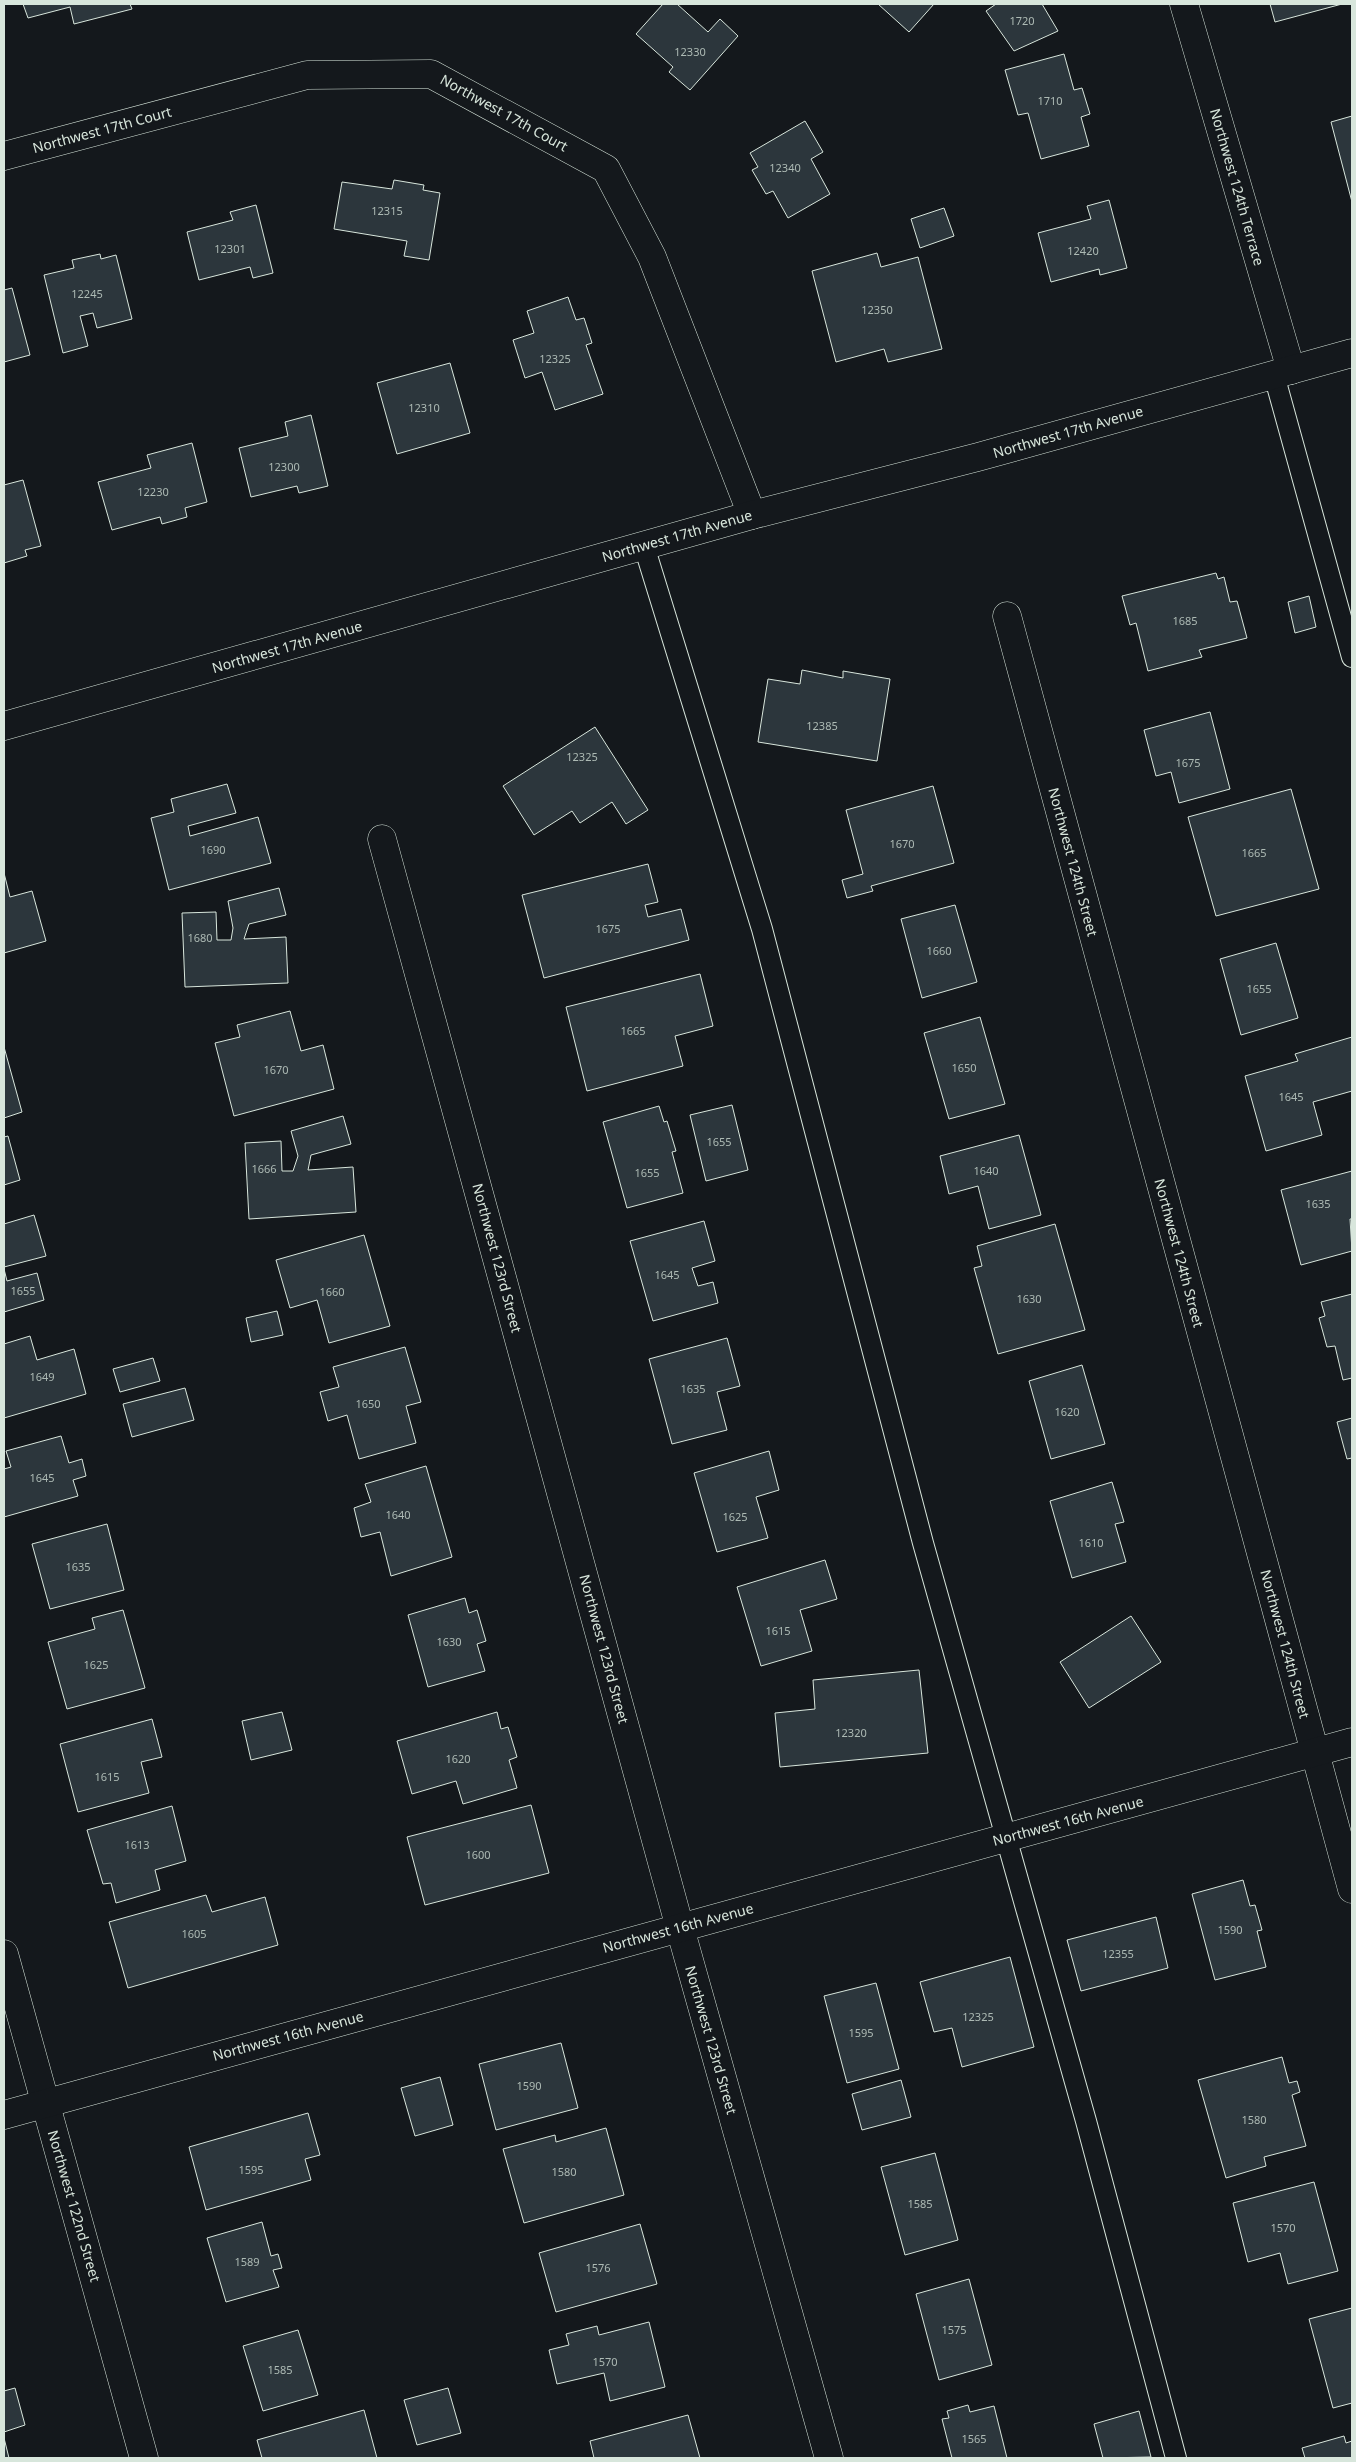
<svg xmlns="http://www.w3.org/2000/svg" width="1356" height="2462" font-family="'Noto Sans',sans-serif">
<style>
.building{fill:#2c363c;stroke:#d8e6dc}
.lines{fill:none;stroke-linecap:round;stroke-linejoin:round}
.lane-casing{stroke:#d8e6dc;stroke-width:22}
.street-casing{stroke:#d8e6dc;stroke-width:29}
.secondary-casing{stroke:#d8e6dc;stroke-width:29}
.lane{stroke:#14181c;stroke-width:20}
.street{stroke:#14181c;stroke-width:28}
.secondary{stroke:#14181c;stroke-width:28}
.labels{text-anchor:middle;stroke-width:4;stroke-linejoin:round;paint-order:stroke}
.number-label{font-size:11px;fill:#adbab4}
.street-label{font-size:14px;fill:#d8e6dc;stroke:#14181c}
</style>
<rect width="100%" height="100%" fill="#14181c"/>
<g class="building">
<polygon points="23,4 130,4 132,9 74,24 70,7 28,18"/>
<polygon points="663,4 677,4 708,32 720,19 738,36 690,90 669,72 673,67 636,34"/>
<polygon points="878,4 934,4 909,32"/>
<polygon points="996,4 1042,4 1058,31 1014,51 986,11"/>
<polygon points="1270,4 1342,4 1275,22"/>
<polygon points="1064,54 1074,90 1082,88 1090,114 1081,117 1089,146 1041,159 1028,113 1018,115 1005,70"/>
<polygon points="1352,116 1352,202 1331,122"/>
<polygon points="805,121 823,152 811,159 830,194 788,218 773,191 766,194 752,170 758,167 750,153"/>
<polygon points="394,180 424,185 423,190 440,193 429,260 404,256 407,241 334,229 342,182 392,189"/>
<polygon points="1109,200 1127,268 1100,275 1099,269 1051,282 1038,233 1091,219 1087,206"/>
<polygon points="256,205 273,273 253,278 250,267 199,280 187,232 233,220 230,212"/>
<polygon points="944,208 954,236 920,248 911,219"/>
<polygon points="877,253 881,267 918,257 942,349 888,362 884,349 836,362 812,271"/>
<polygon points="100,254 101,259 116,255 132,319 97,328 93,313 80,316 88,346 63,353 44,275 74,268 72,260"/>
<polygon points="12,288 30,355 4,362 4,290"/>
<polygon points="568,297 576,320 584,318 592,343 586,345 603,394 555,410 542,372 525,378 513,340 534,333 527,311"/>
<polygon points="450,363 470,433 397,454 377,383"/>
<polygon points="311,415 328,486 299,493 297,486 251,497 239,448 288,436 285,422"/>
<polygon points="192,443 207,502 185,508 187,517 162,524 160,517 112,530 98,482 151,468 147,455"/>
<polygon points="23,480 41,546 25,550 27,556 4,563 4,485"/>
<polygon points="1216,573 1218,579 1224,577 1230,602 1237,601 1247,638 1199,650 1202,657 1148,671 1136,623 1130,625 1122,596"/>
<polygon points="1309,596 1316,627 1295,633 1288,602"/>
<polygon points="802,670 843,678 843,671 890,679 877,761 758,742 768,679 800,684"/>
<polygon points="1210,712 1230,789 1179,803 1171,772 1156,776 1144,730"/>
<polygon points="595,727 648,810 626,824 612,802 580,823 572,811 534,835 503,786"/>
<polygon points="227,784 236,813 188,826 190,836 258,817 271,863 169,890 151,818 174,812 171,799"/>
<polygon points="933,786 954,863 871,886 873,891 847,898 842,880 863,874 846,810"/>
<polygon points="1291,789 1319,889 1216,916 1188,817"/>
<polygon points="648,864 658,902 645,905 648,917 681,909 689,940 544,978 522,895"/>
<polygon points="4,873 10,897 32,891 46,941 4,953"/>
<polygon points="279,888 286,915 249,924 244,939 286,937 288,983 185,987 182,913 216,912 217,940 231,940 233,928 228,901"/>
<polygon points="955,905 977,982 922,998 901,919"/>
<polygon points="1276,943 1298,1018 1241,1035 1220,959"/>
<polygon points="700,974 713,1026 675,1036 683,1066 587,1091 566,1007"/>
<polygon points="290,1011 301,1051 323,1045 334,1089 234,1116 215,1043 240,1037 237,1025"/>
<polygon points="980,1017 1005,1104 949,1119 924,1033"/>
<polygon points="1352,1037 1352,1091 1313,1102 1322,1135 1266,1151 1245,1076 1298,1061 1295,1054"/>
<polygon points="4,1047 22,1112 4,1118"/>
<polygon points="732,1105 748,1170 706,1181 690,1115"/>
<polygon points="659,1106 664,1122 667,1121 676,1151 672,1152 683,1193 627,1208 603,1122"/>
<polygon points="343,1116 351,1144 311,1155 308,1170 353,1167 356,1212 249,1219 245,1143 281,1141 282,1171 293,1171 298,1156 291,1131"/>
<polygon points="1019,1135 1041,1215 989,1229 978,1186 949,1194 940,1156"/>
<polygon points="8,1136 20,1180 4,1185 4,1137"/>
<polygon points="1352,1171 1352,1219 1350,1219 1352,1251 1301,1265 1281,1190"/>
<polygon points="34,1215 46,1256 4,1267 4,1224"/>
<polygon points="704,1221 715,1261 692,1268 698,1286 713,1282 718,1303 653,1321 630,1241"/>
<polygon points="1055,1224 1085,1330 998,1354 974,1268 982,1266 977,1246"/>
<polygon points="364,1235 390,1326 329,1343 317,1300 290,1308 276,1260"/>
<polygon points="4,1269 7,1281 37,1273 44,1300 4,1312"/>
<polygon points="1352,1294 1352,1378 1343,1380 1335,1346 1327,1347 1319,1318 1325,1316 1321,1302"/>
<polygon points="277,1311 283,1335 251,1342 246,1318"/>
<polygon points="30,1336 37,1360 74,1349 86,1394 4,1418 4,1344"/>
<polygon points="727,1338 740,1386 717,1392 727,1430 672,1444 649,1359"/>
<polygon points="405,1347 421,1402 406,1406 416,1443 359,1459 347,1415 328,1421 320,1392 339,1387 333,1367"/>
<polygon points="153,1358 160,1381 120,1392 113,1369"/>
<polygon points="1082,1365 1105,1444 1051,1459 1029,1381"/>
<polygon points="185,1388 194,1420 132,1437 123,1404"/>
<polygon points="1352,1418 1352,1458 1347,1459 1337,1422"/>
<polygon points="61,1436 69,1463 82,1459 86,1476 73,1480 78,1496 4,1517 4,1469 11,1467 6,1451"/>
<polygon points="769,1451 779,1490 756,1497 768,1538 717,1552 694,1473"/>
<polygon points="426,1466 452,1557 391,1576 380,1532 361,1537 354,1508 371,1502 365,1484"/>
<polygon points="1112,1482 1124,1522 1115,1524 1126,1562 1072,1578 1050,1501"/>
<polygon points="107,1524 124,1590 50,1609 32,1544"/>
<polygon points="825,1560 837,1599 800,1610 812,1651 761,1666 737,1587"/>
<polygon points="465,1598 469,1613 477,1610 486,1641 477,1644 485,1671 428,1687 408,1615"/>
<polygon points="123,1610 145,1688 67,1709 48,1642 95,1629 92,1618"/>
<polygon points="1131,1616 1161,1662 1089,1708 1060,1662"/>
<polygon points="919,1670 928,1753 780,1767 775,1713 815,1709 813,1680"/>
<polygon points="282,1712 292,1750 251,1760 242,1721"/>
<polygon points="497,1712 501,1729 508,1727 517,1757 509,1760 517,1788 463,1804 456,1781 412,1794 397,1741"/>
<polygon points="152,1719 162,1757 141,1762 149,1793 78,1812 60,1744"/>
<polygon points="531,1805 549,1873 425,1905 407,1837"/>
<polygon points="172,1806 186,1861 155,1870 160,1890 116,1903 111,1883 103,1884 87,1830"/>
<polygon points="1243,1880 1250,1906 1255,1905 1262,1930 1257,1931 1266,1967 1215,1980 1192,1894"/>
<polygon points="206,1895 212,1912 265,1897 278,1945 128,1988 109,1922"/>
<polygon points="1156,1917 1168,1968 1081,1991 1067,1940"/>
<polygon points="1010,1957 1034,2047 962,2067 952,2028 934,2032 920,1982"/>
<polygon points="876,1983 899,2069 847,2083 824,1996"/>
<polygon points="561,2043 578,2108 496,2130 479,2064"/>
<polygon points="1282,2057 1289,2083 1297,2081 1300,2092 1292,2095 1306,2146 1264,2157 1266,2166 1226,2178 1198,2080"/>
<polygon points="440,2077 453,2125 415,2136 401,2088"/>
<polygon points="901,2080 911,2117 862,2130 852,2094"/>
<polygon points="308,2113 320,2155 305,2159 311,2180 206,2210 189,2147"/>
<polygon points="606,2128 624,2195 524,2223 503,2149 555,2135 556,2142"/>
<polygon points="935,2153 958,2240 905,2255 881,2167"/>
<polygon points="1314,2182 1338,2271 1288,2284 1280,2253 1248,2262 1233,2203"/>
<polygon points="262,2222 271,2256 278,2254 282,2268 273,2270 279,2287 226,2302 207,2238"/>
<polygon points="640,2224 657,2284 556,2312 539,2253"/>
<polygon points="969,2279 992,2365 939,2380 916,2294"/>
<polygon points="1352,2308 1352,2403 1333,2408 1309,2319"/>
<polygon points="649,2322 665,2387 610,2401 604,2373 557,2384 549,2350 569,2345 566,2334 597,2326 599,2335"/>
<polygon points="298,2330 318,2395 263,2411 243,2346"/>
<polygon points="15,2388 25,2425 4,2432 4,2391"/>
<polygon points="448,2388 461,2433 417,2445 404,2400"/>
<polygon points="968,2405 970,2412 994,2406 1007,2458 952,2458 942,2419 949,2418 947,2411"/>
<polygon points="364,2410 377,2458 262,2458 257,2440"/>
<polygon points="1139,2411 1151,2457 1103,2458 1094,2424"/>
<polygon points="688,2415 700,2458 594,2458 590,2441"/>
<polygon points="1344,2436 1346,2443 1352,2441 1352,2458 1305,2458 1302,2448"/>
<polygon points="4,2438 9,2458 4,2458"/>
</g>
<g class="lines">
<g class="lane-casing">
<g id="lane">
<polyline points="1274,375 1352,657"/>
<polyline points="644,546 762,929 923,1543 1086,2121 1176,2458"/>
</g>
</g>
<g class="street-casing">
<g id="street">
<polyline points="1184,4 1291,370"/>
<polyline points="4,156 307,75 431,74 606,169 652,257 752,515"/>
<polyline points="1007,616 1352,1889"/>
<polyline points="382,839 680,1928 829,2458"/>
<polyline points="4,1954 144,2458"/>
<polyline points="4,2115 1352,1742"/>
</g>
</g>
<g class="secondary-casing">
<polyline id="secondary" points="4,726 752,515 978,457 1352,353"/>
</g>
<use href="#lane" class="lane"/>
<use href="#street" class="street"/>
<use href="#secondary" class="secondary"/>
</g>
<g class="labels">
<g class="number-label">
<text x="1022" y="25">1720</text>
<text x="690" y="56">12330</text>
<text x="1050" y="105">1710</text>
<text x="785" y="172">12340</text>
<text x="387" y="215">12315</text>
<text x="230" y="253">12301</text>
<text x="1083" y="255">12420</text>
<text x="87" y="298">12245</text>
<text x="877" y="314">12350</text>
<text x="555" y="363">12325</text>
<text x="424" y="412">12310</text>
<text x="284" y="471">12300</text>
<text x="153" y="496">12230</text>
<text x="1185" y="625">1685</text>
<text x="822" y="730">12385</text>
<text x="582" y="761">12325</text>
<text x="1188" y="767">1675</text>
<text x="902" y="848">1670</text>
<text x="213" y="854">1690</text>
<text x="1254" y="857">1665</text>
<text x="608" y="933">1675</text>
<text x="200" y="942">1680</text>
<text x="939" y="955">1660</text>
<text x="1259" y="993">1655</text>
<text x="633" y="1035">1665</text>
<text x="964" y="1072">1650</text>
<text x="276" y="1074">1670</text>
<text x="1291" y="1101">1645</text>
<text x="719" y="1146">1655</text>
<text x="264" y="1173">1666</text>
<text x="986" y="1175">1640</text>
<text x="647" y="1177">1655</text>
<text x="1318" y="1208">1635</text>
<text x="667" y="1279">1645</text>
<text x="23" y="1295">1655</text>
<text x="332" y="1296">1660</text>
<text x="1029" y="1303">1630</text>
<text x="42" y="1381">1649</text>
<text x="693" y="1393">1635</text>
<text x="368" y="1408">1650</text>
<text x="1067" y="1416">1620</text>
<text x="42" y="1482">1645</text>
<text x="398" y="1519">1640</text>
<text x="735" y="1521">1625</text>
<text x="1091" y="1547">1610</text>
<text x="78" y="1571">1635</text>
<text x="778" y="1635">1615</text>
<text x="449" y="1646">1630</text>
<text x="96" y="1669">1625</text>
<text x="851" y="1737">12320</text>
<text x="458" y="1763">1620</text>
<text x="107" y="1781">1615</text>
<text x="137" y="1849">1613</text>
<text x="478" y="1859">1600</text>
<text x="1230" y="1934">1590</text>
<text x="194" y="1938">1605</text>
<text x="1118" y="1958">12355</text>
<text x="978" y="2021">12325</text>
<text x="861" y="2037">1595</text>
<text x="529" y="2090">1590</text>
<text x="1254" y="2124">1580</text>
<text x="251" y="2174">1595</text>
<text x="564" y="2176">1580</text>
<text x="920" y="2208">1585</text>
<text x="1283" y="2232">1570</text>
<text x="247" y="2266">1589</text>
<text x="598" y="2272">1576</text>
<text x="954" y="2334">1575</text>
<text x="605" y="2366">1570</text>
<text x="280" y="2374">1585</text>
<text x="974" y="2443">1565</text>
</g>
<g class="street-label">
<text transform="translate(504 113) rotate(29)" y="5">Northwest 17th Court</text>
<text transform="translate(102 130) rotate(-15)" y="5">Northwest 17th Court</text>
<text transform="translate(1237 187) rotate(74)" y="5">Northwest 124th Terrace</text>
<text transform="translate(1068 432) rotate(-16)" y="5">Northwest 17th Avenue</text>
<text transform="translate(677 536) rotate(-16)" y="5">Northwest 17th Avenue</text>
<text transform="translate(287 647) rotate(-16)" y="5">Northwest 17th Avenue</text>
<text transform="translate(1073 862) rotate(75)" y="5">Northwest 124th Street</text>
<text transform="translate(1179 1253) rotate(75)" y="5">Northwest 124th Street</text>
<text transform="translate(497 1258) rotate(75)" y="5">Northwest 123rd Street</text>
<text transform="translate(1285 1644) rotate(75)" y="5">Northwest 124th Street</text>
<text transform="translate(604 1649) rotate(75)" y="5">Northwest 123rd Street</text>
<text transform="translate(1068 1821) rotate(-15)" y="5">Northwest 16th Avenue</text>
<text transform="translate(678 1928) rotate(-15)" y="5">Northwest 16th Avenue</text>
<text transform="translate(288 2036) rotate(-15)" y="5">Northwest 16th Avenue</text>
<text transform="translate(711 2040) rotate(74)" y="5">Northwest 123rd Street</text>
<text transform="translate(74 2206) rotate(74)" y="5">Northwest 122nd Street</text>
</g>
</g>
<rect width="1356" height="2462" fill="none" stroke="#d8e6dc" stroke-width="10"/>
</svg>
